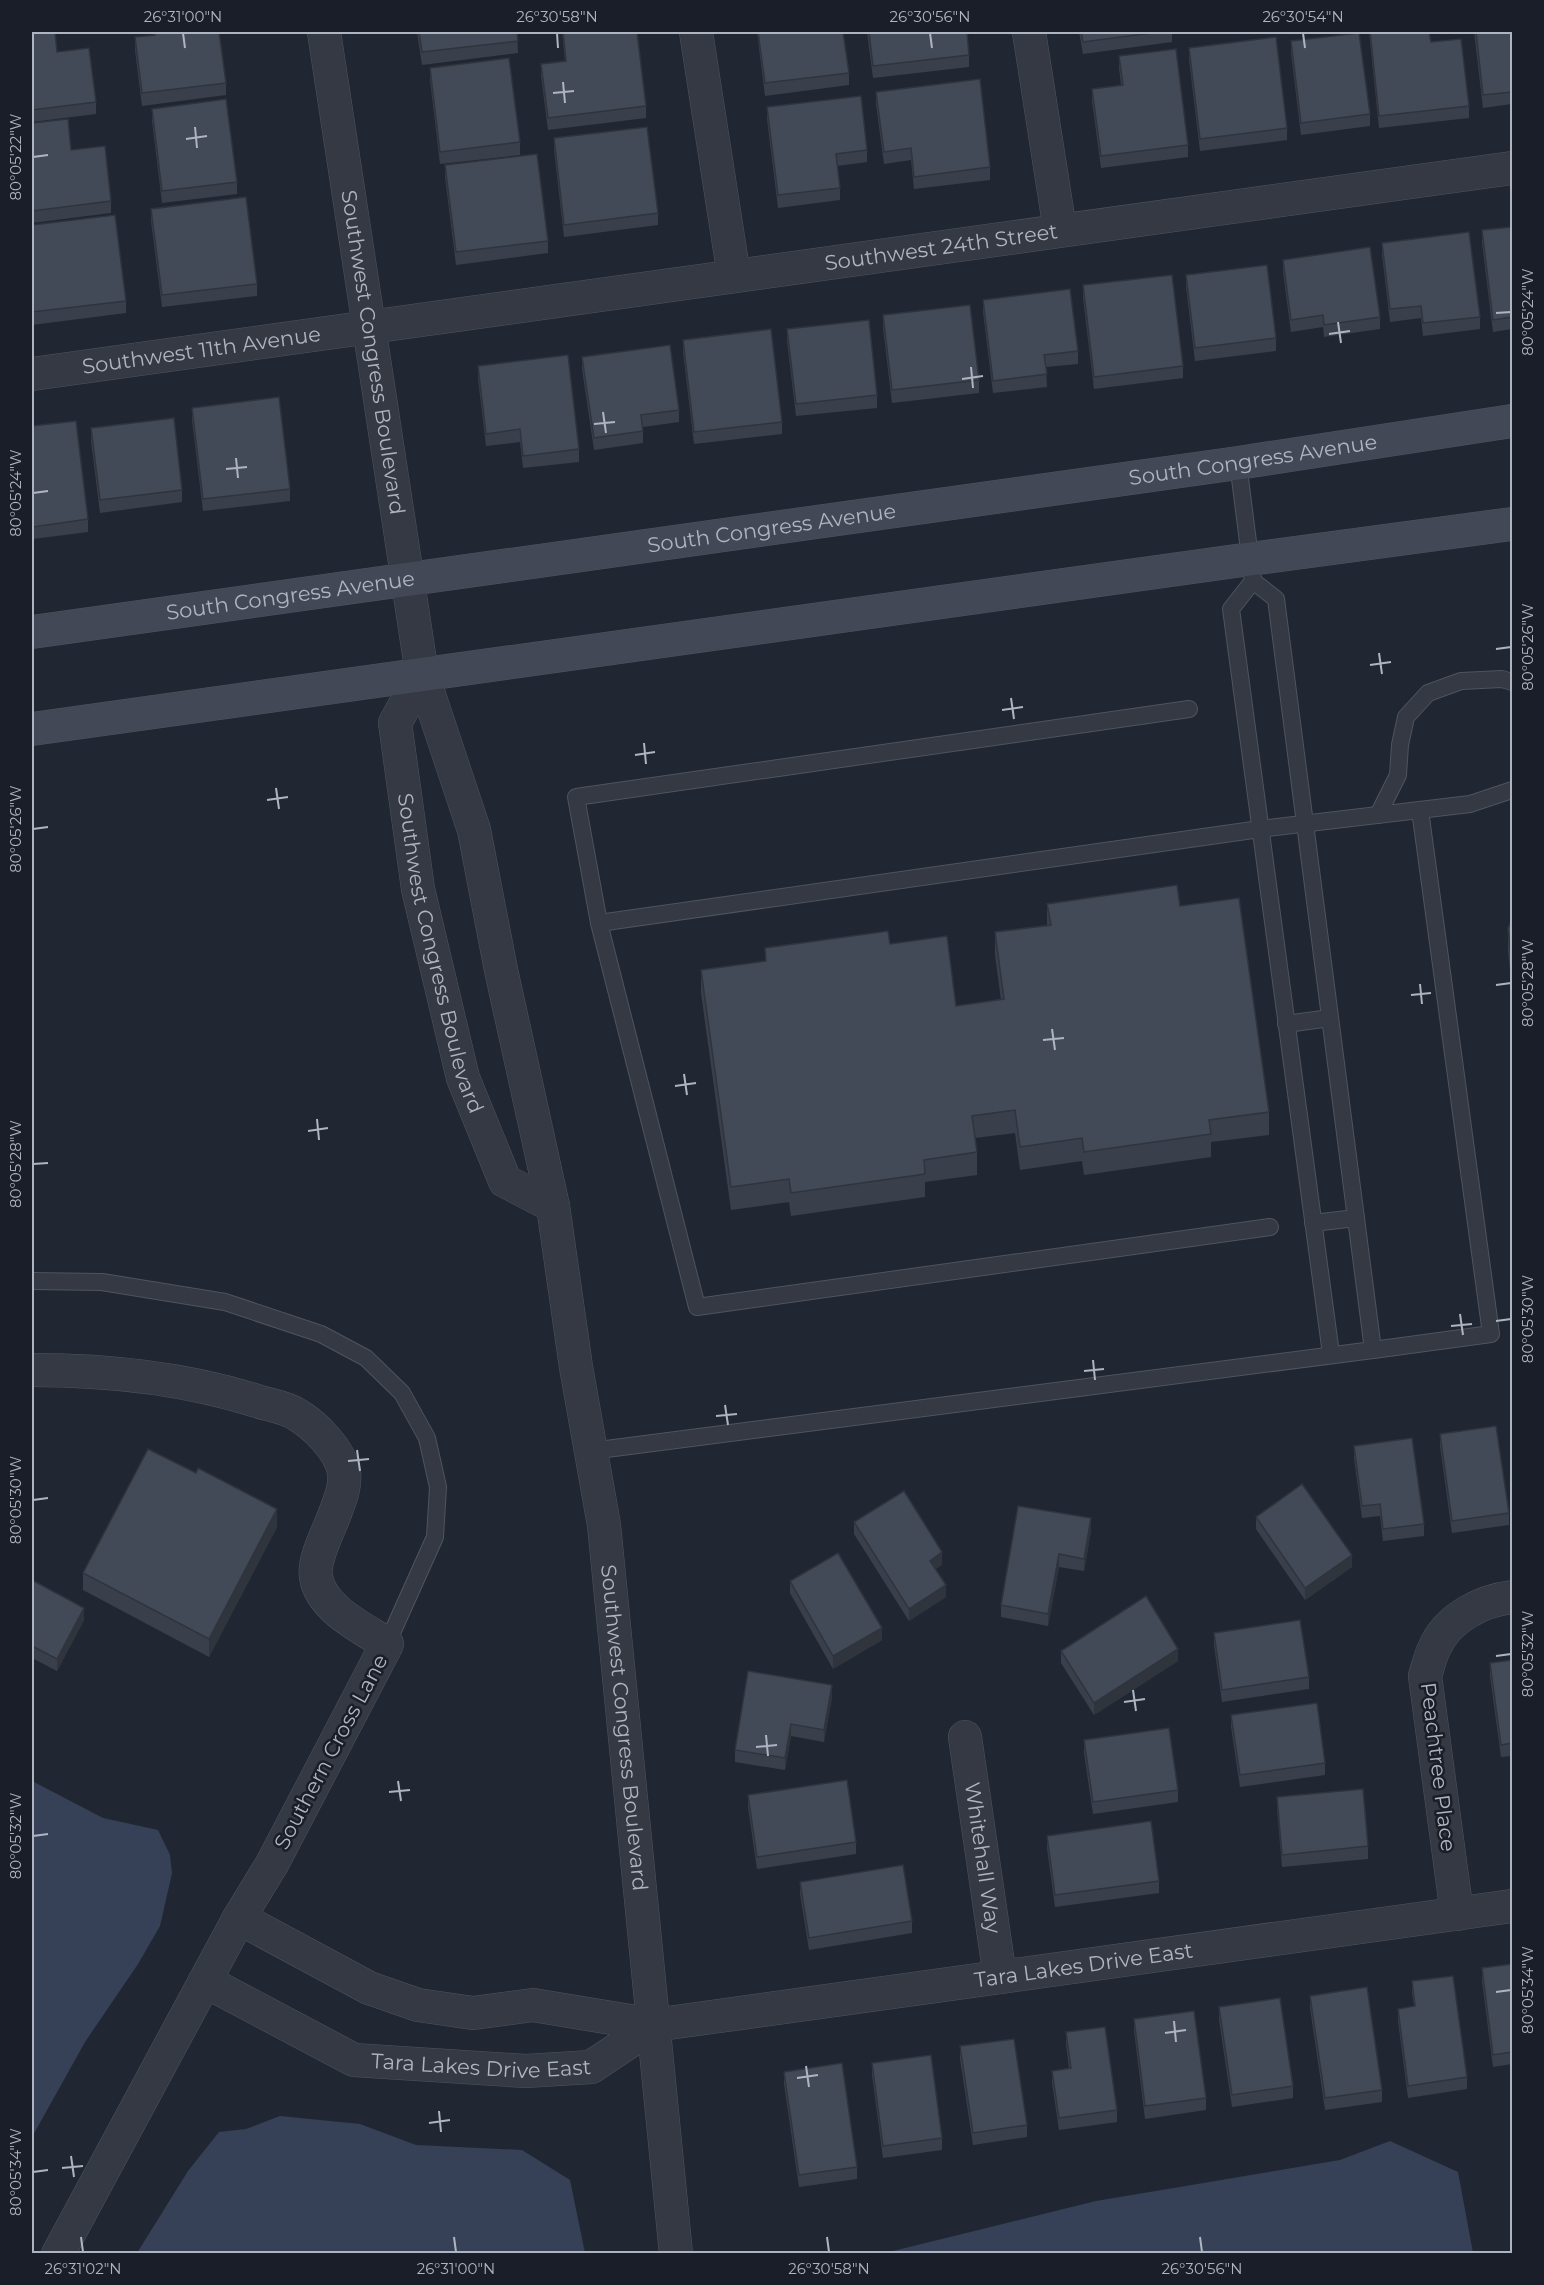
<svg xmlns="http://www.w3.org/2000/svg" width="1544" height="2285" font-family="Montserrat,sans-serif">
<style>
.water{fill:#364158}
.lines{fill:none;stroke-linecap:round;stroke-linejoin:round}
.lane-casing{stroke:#4f545e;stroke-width:18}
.street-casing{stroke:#4f545e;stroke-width:34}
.secondary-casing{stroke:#4f545e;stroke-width:34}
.lane{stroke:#343943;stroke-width:16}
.street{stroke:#343943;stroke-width:33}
.secondary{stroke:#434856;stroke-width:33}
.wall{fill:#3a404b}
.shaded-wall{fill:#2f343d}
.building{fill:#434a57;stroke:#2f343d;stroke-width:1.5}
.ticks{fill:none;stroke:#aeb4c0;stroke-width:2}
.labels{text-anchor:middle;stroke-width:5;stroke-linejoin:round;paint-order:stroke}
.street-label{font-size:21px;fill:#aeb4c0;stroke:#1a1e28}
.neatline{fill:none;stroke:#aeb4c0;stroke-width:2}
.ticks-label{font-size:15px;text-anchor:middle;fill:#aeb4c0}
</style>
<rect width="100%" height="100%" fill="#212732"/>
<g class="water">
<polygon points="32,1781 103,1818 158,1830 170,1855 172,1873 160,1926 138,1964 85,2042 32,2137"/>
<polygon points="280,2116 360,2124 416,2145 522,2150 570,2180 585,2253 137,2253 188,2171 219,2132 246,2129"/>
<polygon points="1390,2141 1458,2172 1473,2253 892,2253 893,2251 1096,2201 1340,2160"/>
</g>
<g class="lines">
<g class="lane-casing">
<g id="lane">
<polyline points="1238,463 1253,581 1231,609 1331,1354"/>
<polyline points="1378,815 1398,775 1400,745 1406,717 1428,693 1461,681 1502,679 1512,682"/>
<polyline points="599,923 576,797 1189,709"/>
<polyline points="1286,1024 1330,1018"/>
<polyline points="1313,1223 1356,1218"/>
<polyline points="1270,1227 697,1307 599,923 1260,829 1470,804 1512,790"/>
<polyline points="32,1281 102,1282 225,1302 321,1334 366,1358 402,1393 427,1438 438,1487 435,1537 387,1644"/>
<polyline points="1373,1350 1491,1334 1420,810"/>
<polyline points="591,1451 1373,1350 1276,599 1253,581"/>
</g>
</g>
<g class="street-casing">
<g id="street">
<path id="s1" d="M324,32L422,674L474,830L501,970L553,1206L576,1367L604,1525L676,2254"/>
<polyline points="696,32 734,276"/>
<polyline points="1029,32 1060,230"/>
<path id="s2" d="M32,374L1512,168"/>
<path id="s3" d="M422,674L395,723L418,889L463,1078L505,1181L553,1206"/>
<path d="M32,1370C108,1370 184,1378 257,1401C269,1405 285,1407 296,1414C315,1425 340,1450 344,1472C346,1488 339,1502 334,1516C328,1532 313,1560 316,1577C321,1609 363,1628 387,1644L272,1864L239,1918L58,2254"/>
<path id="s4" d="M965,1737L1000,1977"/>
<path d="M1457,1914L1425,1676C1428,1667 1430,1657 1434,1649C1447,1618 1481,1601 1512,1597"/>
<path id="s5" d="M239,1918L369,1988L418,2005L473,2013L533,2005L654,2025L1512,1906"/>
<path id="s6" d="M205,1981L354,2060L526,2071L591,2067L654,2025"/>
</g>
</g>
<g class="secondary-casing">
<g id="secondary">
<path id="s7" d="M32,632L1238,463L1512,421"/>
<polyline points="32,729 1250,559 1512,524"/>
</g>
</g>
<use href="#lane" class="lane"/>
<use href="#street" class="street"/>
<use href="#secondary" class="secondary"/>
</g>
<g class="wall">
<polygon points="32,32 57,52 96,102 96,114 32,122"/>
<polygon points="153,32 219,32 226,83 226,95 142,106 135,50 135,37 153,35"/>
<polygon points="417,32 517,32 518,53 422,65"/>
<polygon points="562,32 637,32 646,106 646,118 548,130 541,76 541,64 565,61"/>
<polygon points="757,32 843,32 849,73 849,85 765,96"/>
<polygon points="867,32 967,32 969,55 969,67 873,78"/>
<polygon points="1079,32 1172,32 1172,42 1083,54"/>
<polygon points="1369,32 1429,32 1431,42 1469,106 1469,118 1379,128"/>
<polygon points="1474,32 1512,32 1512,104 1483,108"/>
<polygon points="1291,41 1370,114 1370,126 1301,135 1291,53"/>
<polygon points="1189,48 1287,128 1287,140 1200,151 1189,60"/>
<polygon points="1119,56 1188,145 1188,157 1101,168 1092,101 1092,89 1121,85 1119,68"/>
<polygon points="430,68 520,142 520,155 440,164 430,80"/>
<polygon points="876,92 990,167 990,180 914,189 911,160 884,164 876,104"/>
<polygon points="767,107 867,150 867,162 837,166 840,188 840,200 778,208 767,119"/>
<polygon points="152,109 237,182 237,194 162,203 152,121"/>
<polygon points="32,123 71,150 111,201 111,213 32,223"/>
<polygon points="554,138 658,213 658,225 564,237 554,150"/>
<polygon points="445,165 548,241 548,253 456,265 445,177"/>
<polygon points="151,209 257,284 257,296 162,307 151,221"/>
<polygon points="32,225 126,301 126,313 32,325"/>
<polygon points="1512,227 1512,329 1493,332 1482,243 1482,230"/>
<polygon points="1382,243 1480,317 1480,329 1423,336 1421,318 1390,322 1382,255"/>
<polygon points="1283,260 1380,317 1380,329 1324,337 1323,327 1291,332 1283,272"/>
<polygon points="1186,275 1276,338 1276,351 1195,361 1186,287"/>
<polygon points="1083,285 1183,366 1183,378 1094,389 1083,298"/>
<polygon points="983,300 1078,351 1078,364 1046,367 1047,387 993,393 983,312"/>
<polygon points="883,315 979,380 979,393 892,403 883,328"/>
<polygon points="787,329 877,395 877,408 796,416 787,341"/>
<polygon points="683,340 782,422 782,434 694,444 683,352"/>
<polygon points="582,357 679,410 679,422 643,427 643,443 594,450 582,369"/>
<polygon points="478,366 579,449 579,462 523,468 520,442 486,446 478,379"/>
<polygon points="192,408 290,489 290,501 203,511 192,420"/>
<polygon points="32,426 88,519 88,532 33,539 32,526"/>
<polygon points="91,428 182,490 182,502 100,513 91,441"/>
<polygon points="1047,904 1180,906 1269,1112 1269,1135 1211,1142 1211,1157 1084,1175 1082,1161 1020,1170 1015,1133 975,1138 977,1152 977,1175 925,1182 925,1197 791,1216 789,1202 731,1210 701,993 701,970 765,961 765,948 890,944 956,1006 1001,1000 995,955 995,932 1047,925"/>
<polygon points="1512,919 1512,990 1508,951 1508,928"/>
<polygon points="1440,1434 1509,1513 1509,1525 1452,1533 1440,1446"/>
<polygon points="1354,1446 1424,1524 1424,1536 1383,1541 1380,1516 1362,1518 1354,1458"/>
<polygon points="1256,1517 1352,1567 1305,1600 1256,1529"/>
<polygon points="1091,1518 1091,1531 1084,1571 1059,1567 1048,1626 1001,1617 1001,1605"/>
<polygon points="854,1522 942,1565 935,1569 946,1597 909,1621 854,1534"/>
<polygon points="277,1527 209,1657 83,1590 83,1573"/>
<polygon points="32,1580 84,1620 57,1671 32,1658"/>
<polygon points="790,1581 882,1640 833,1669 790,1593"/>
<polygon points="1214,1633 1309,1677 1309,1689 1222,1702 1214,1645"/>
<polygon points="1061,1651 1178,1661 1094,1715 1061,1663"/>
<polygon points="1512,1660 1512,1756 1501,1757 1490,1676 1490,1663"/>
<polygon points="832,1697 824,1742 791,1736 785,1770 735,1762 735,1750"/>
<polygon points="1231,1715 1325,1763 1325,1775 1240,1787 1231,1727"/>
<polygon points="1084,1740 1178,1790 1178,1802 1093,1814 1084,1753"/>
<polygon points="748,1795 856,1842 856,1854 757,1869 748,1807"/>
<polygon points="1277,1797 1368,1846 1368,1859 1282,1867 1277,1809"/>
<polygon points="1047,1836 1159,1881 1159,1893 1055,1907 1047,1848"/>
<polygon points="800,1882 912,1921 912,1933 809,1950 800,1894"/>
<polygon points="1512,1964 1512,2064 1493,2067 1482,1981 1482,1968"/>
<polygon points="1412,1981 1467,2077 1467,2089 1408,2098 1398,2021 1398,2009 1414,2006 1412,1993"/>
<polygon points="1310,1996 1382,2090 1382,2102 1325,2110 1310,2008"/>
<polygon points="1219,2007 1293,2086 1293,2098 1232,2107 1219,2020"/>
<polygon points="1134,2019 1206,2098 1206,2110 1145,2119 1134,2031"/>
<polygon points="1066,2032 1117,2110 1117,2122 1059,2130 1052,2083 1052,2071 1069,2068 1066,2044"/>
<polygon points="960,2046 1027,2125 1027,2137 973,2145 960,2059"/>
<polygon points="872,2063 942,2138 942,2150 883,2158 872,2075"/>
<polygon points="784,2072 857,2167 857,2179 799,2187 784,2084"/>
</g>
<g class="shaded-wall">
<polygon points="277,1509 277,1527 209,1657 209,1639"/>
<polygon points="1091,1518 1091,1531 1084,1571 1084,1559"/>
<polygon points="942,1552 942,1565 930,1573 930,1561"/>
<polygon points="1059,1554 1059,1567 1048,1626 1048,1614"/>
<polygon points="1352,1555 1352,1567 1305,1600 1305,1588"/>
<polygon points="946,1585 946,1597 909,1621 909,1609"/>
<polygon points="84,1608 84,1620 57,1671 57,1659"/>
<polygon points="882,1628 882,1640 833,1669 833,1656"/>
<polygon points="1178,1649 1178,1661 1094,1715 1094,1703"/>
<polygon points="832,1685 832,1697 824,1742 824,1730"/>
<polygon points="791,1724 791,1736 785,1770 785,1758"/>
</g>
<g class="building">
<polygon points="32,32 55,32 57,52 89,48 96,102 32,110"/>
<polygon points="154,32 219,32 226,83 142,93 135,37 155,35"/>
<polygon points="419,32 517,32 518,41 422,52"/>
<polygon points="563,32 637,32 646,106 548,118 541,64 566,61"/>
<polygon points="758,32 843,32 849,73 765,83"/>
<polygon points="869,32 967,32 969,55 873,66"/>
<polygon points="1081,32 1159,32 1083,42"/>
<polygon points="1370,32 1429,32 1431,42 1461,39 1469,106 1379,116"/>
<polygon points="1476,32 1512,32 1512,92 1483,95"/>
<polygon points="1359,33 1370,114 1301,123 1291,41"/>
<polygon points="1276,37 1287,128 1200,139 1189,48"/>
<polygon points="1176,49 1188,145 1101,156 1092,89 1123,85 1119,56"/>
<polygon points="509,58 520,142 440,152 430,68"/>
<polygon points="980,79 990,167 914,177 911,148 884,152 876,92"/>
<polygon points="861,96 867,150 836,154 840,188 778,195 767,107"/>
<polygon points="226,99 237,182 162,191 152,109"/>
<polygon points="68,119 71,150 105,146 111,201 32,211 32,123"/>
<polygon points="647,127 658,213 564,225 554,138"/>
<polygon points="537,154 548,241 456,252 445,165"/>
<polygon points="246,197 257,284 162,295 151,209"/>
<polygon points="115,215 126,301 32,312 32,225"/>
<polygon points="1512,227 1512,317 1493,320 1482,230"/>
<polygon points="1469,232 1480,317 1423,323 1421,306 1390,309 1382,243"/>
<polygon points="1370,247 1380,317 1324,325 1323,315 1291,320 1283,260"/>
<polygon points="1267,265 1276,338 1195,348 1186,275"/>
<polygon points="1172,275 1183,366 1094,377 1083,285"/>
<polygon points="1070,289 1078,351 1044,355 1047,374 993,381 983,300"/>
<polygon points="970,305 979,380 892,390 883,315"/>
<polygon points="869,320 877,395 796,404 787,329"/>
<polygon points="771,329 782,422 694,432 683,340"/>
<polygon points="670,345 679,410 641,415 643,431 594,438 582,357"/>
<polygon points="568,355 579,449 523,456 520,429 486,434 478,366"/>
<polygon points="279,397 290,489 203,499 192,408"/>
<polygon points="174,418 182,490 100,500 91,428"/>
<polygon points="76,421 88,519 33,527 32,514 32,426"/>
<polygon points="1177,885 1180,906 1239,898 1269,1112 1209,1120 1211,1134 1084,1152 1082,1138 1020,1147 1015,1110 972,1116 977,1152 924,1160 925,1174 791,1193 789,1179 731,1187 701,970 766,961 765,948 888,931 890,944 947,936 956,1006 1004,999 995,932 1051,925 1047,904"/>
<polygon points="1512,919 1512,967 1508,928"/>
<polygon points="1496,1426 1509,1513 1452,1521 1440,1434"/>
<polygon points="1412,1438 1424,1524 1383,1529 1380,1504 1362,1506 1354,1446"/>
<polygon points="148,1449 196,1473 198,1468 277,1509 209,1639 83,1573"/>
<polygon points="1302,1484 1352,1555 1305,1588 1256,1517"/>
<polygon points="904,1491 942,1552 930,1561 946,1585 909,1609 854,1522"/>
<polygon points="1018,1506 1091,1518 1084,1559 1059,1554 1048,1614 1001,1605"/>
<polygon points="838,1553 882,1628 833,1656 790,1581"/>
<polygon points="32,1580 84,1608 57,1659 32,1646"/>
<polygon points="1146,1596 1178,1649 1094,1703 1061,1651"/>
<polygon points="1300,1620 1309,1677 1222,1690 1214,1633"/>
<polygon points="1512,1660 1512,1743 1501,1745 1490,1663"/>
<polygon points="748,1671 832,1685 824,1730 791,1724 785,1758 735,1750"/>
<polygon points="1317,1703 1325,1763 1240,1775 1231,1715"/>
<polygon points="1169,1728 1178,1790 1093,1802 1084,1740"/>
<polygon points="847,1780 856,1842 757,1857 748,1795"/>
<polygon points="1363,1789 1368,1846 1282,1855 1277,1797"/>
<polygon points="1151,1821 1159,1881 1055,1895 1047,1836"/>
<polygon points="903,1865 912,1921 809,1938 800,1882"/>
<polygon points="1512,1964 1512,2052 1493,2055 1482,1968"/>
<polygon points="1453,1976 1467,2077 1408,2086 1398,2009 1415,2006 1412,1981"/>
<polygon points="1367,1987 1382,2090 1325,2098 1310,1996"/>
<polygon points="1280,1998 1293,2086 1232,2095 1219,2007"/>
<polygon points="1194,2011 1206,2098 1145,2106 1134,2019"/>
<polygon points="1105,2027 1117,2110 1059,2118 1052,2071 1071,2068 1066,2032"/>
<polygon points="1014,2039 1027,2125 973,2133 960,2046"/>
<polygon points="931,2055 942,2138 883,2146 872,2063"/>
<polygon points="842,2063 857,2167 799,2175 784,2072"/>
</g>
<path class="ticks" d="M183,33L185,48M557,33L558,48M930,33L932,48M1303,33L1305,48M563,82L565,103M553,93L574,91M195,127L197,148M186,139L207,136M33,157L48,155M1496,313L1511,312M1338,322L1341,343M1329,334L1350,331M971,367L973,388M962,379L983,376M603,412L606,433M594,424L615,422M236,458L238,478M226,469L247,467M33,493L48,491M1496,649L1511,647M1379,653L1382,674M1370,665L1391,662M1011,698L1014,719M1002,710L1023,707M644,743L646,764M635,755L655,752M276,788L279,809M267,800L288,797M33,829L48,827M1420,984L1422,1004M1496,985L1511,983M1411,995L1431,993M1052,1029L1055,1050M1043,1040L1064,1038M684,1074L687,1095M675,1086L696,1083M317,1119L319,1140M308,1131L328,1128M33,1164L48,1163M1460,1314L1463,1335M1496,1321L1511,1319M1451,1326L1472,1324M1093,1360L1095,1380M1084,1371L1104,1369M725,1405L728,1425M716,1416L737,1414M357,1450L360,1471M348,1461L369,1459M33,1500L48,1498M1496,1656L1511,1654M1133,1690L1136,1711M1124,1702L1145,1699M766,1735L768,1756M756,1747L777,1745M398,1781L401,1801M389,1792L410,1790M33,1836L48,1834M1496,1992L1511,1990M1174,2021L1176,2042M1165,2033L1186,2030M806,2066L809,2087M797,2078L818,2075M439,2111L441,2132M429,2123L450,2120M71,2156L74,2177M62,2168L83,2166M33,2172L48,2170M81,2237L83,2252M454,2237L456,2252M827,2237L829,2252M1200,2237L1202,2252"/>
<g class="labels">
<g class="street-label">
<text dy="7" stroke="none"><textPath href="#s2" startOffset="918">Southwest 24th Street</textPath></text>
<text dy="7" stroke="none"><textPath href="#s2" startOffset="171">Southwest 11th Avenue</textPath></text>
<text dy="7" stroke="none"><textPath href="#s1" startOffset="324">Southwest Congress Boulevard</textPath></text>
<text dy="7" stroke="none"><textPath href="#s7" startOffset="1233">South Congress Avenue</textPath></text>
<text dy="7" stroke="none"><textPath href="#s7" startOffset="747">South Congress Avenue</textPath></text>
<text dy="7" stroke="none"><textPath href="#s7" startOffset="261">South Congress Avenue</textPath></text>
<text dy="7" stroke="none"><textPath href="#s3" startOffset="291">Southwest Congress Boulevard</textPath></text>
<text dy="7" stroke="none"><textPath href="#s1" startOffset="1725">Southwest Congress Boulevard</textPath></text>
<text transform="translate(331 1752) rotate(-62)" y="7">Southern Cross Lane</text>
<text transform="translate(1438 1767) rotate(83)" y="7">Peachtree Place</text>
<text dy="7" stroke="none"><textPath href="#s4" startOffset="122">Whitehall Way</textPath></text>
<text dy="7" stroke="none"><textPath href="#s5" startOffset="872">Tara Lakes Drive East</textPath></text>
<text dy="7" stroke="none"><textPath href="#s6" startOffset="296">Tara Lakes Drive East</textPath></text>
</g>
</g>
<rect width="1544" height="2285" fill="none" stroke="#1a1e28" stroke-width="66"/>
<rect x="33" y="33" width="1478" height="2219" class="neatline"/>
<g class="ticks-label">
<text x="183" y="22">26°31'00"N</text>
<text x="557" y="22">26°30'58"N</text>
<text x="930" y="22">26°30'56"N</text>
<text x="1303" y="22">26°30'54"N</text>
<text transform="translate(16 157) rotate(-90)" y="5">80°05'22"W</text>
<text transform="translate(1528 312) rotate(-90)" y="5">80°05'24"W</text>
<text transform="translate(16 493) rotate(-90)" y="5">80°05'24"W</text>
<text transform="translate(1528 647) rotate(-90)" y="5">80°05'26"W</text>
<text transform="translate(16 829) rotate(-90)" y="5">80°05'26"W</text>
<text transform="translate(1528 983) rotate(-90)" y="5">80°05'28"W</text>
<text transform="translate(16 1164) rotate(-90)" y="5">80°05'28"W</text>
<text transform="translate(1528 1319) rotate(-90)" y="5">80°05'30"W</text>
<text transform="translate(16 1500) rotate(-90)" y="5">80°05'30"W</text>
<text transform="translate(1528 1654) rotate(-90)" y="5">80°05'32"W</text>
<text transform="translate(16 1836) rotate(-90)" y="5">80°05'32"W</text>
<text transform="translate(1528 1990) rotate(-90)" y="5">80°05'34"W</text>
<text transform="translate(16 2172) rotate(-90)" y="5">80°05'34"W</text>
<text x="83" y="2274">26°31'02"N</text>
<text x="456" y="2274">26°31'00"N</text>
<text x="829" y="2274">26°30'58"N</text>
<text x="1202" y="2274">26°30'56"N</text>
</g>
</svg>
